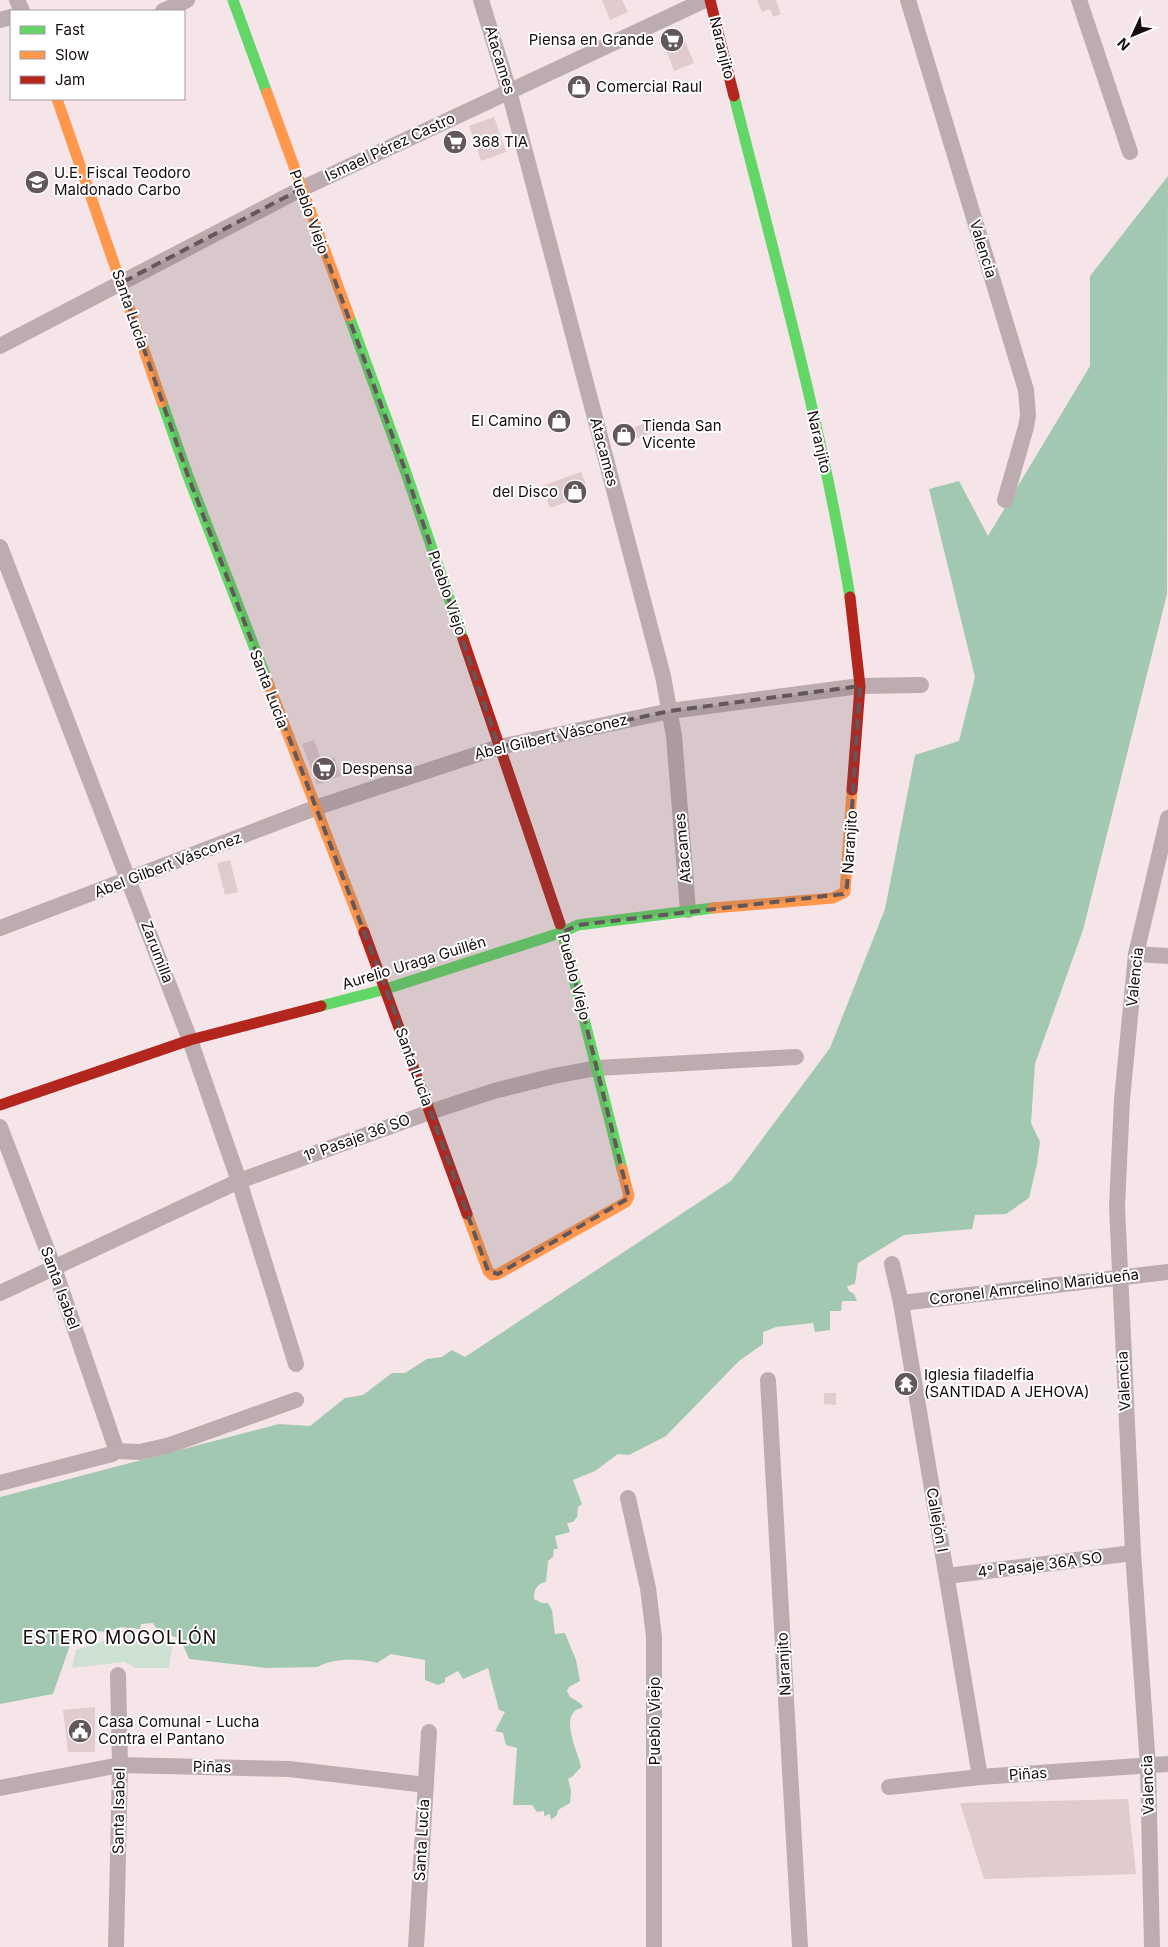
<svg xmlns="http://www.w3.org/2000/svg" width="1168" height="1947" font-family="Inter,sans-serif">
<style>
.green{fill:#cde1d3}
.water{fill:#a3c8b2}
.building{fill:#e0cbcf}
.lines{fill:none;stroke-linecap:round;stroke-linejoin:round}
.street{stroke:#bdacaf;stroke-width:16}
.fast{stroke:#63d668;stroke-width:11}
.slow{stroke:#ff974d;stroke-width:11}
.jam{stroke:#b3261e;stroke-width:11}
.marked{fill:#64575a;fill-opacity:0.2;stroke:#64575a;stroke-width:4;stroke-dasharray:10 6;stroke-linejoin:round}
.labels{text-anchor:middle;stroke-width:4;stroke-linejoin:round;paint-order:stroke}
.poi-label{font-size:15px;fill:#150b0d;stroke:#fff;text-anchor:start}
.street-label{font-size:15px;fill:#150b0d;stroke:#fff}
.quarter-label{font-size:18px;letter-spacing:1px;fill:#150b0d;stroke:#fff}
</style>
<rect width="100%" height="100%" fill="#f6e5e8"/>
<polygon class="green" points="124,1634 134,1634 173,1643 169,1668 136,1668 124,1662 72,1668 76,1650"/>
<path class="water" d="M1168,176L1167,594L1083,930L1035,1064L1031,1123L1040,1142L1037,1164L1029,1198L1006,1214L975,1215L972,1229L904,1235L858,1263L855,1284L847,1286L849,1291L854,1294L857,1301H842L841,1311H830V1330L815,1332L813,1323L776,1327L763,1332V1344L739,1361L666,1436L629,1455L618,1454L595,1471L573,1480L582,1504L578,1507L577,1517L573,1522L567,1523L570,1532L555,1536L558,1549H554L553,1557L548,1561L546,1582C536,1583 534,1591 534,1599L542,1603H548L552,1610L555,1634L565,1633L576,1660L580,1681L569,1687L567,1691L570,1697L580,1703L583,1707C581,1708 578,1709 576,1710C561,1721 579,1754 581,1767L573,1776L568,1779L571,1790L570,1803L558,1810L557,1815L551,1820L550,1814L544,1816V1811L537,1812L532,1805H513L517,1748L506,1745L503,1733L495,1731L505,1712L499,1710L488,1668L463,1679L458,1671L445,1678V1682L438,1685L425,1680V1660L391,1654L377,1663C362,1658 330,1658 318,1667L266,1668L189,1659C182,1642 181,1635 160,1634L153,1623L141,1624L140,1629L121,1627L106,1632L97,1631L92,1634H85L82,1639L70,1645L53,1694L0,1704V1497L279,1424L310,1426L345,1398L363,1395L392,1373H405L427,1359L442,1357L452,1350L465,1357L731,1181L830,1048L885,909L915,755L959,741L975,677L929,489L959,481L988,536L1090,366V276Z"/>
<g class="building">
<polygon points="602,0 622,0 628,12 610,20"/>
<polygon points="757,0 776,0 781,14 773,17 770,9 762,12"/>
<polygon points="681,31 694,63 674,71 662,38"/>
<polygon points="581,79 586,92 576,96 571,83"/>
<polygon points="494,117 506,152 481,161 469,126"/>
<polygon points="569,414 571,424 550,427 548,417"/>
<polygon points="654,420 658,430 617,446 613,435"/>
<polygon points="581,472 586,485 579,487 582,496 550,508 542,486"/>
<polygon points="314,740 322,762 334,757 341,776 317,785 302,744"/>
<polygon points="230,860 238,892 225,895 217,863"/>
<polygon points="824,1393 836,1393 836,1405 824,1404"/>
<polygon points="95,1707 95,1752 68,1752 63,1710"/>
<polygon points="1128,1799 1136,1874 984,1879 960,1803"/>
</g>
<g class="lines">
<g class="street">
<polyline points="17,0 22,11"/>
<polyline points="481,0 509,91 663,676 674,736 688,910"/>
<polyline points="908,0 1026,390 1028,415 1026,427 1005,500"/>
<polyline points="1079,0 1130,152"/>
<polyline points="163,11 187,0"/>
<polyline points="0,20 11,17"/>
<polyline points="0,346 301,189 705,0"/>
<polyline points="0,547 190,1040 239,1181 296,1364"/>
<polyline points="0,928 315,808 499,747 670,711 860,686 921,685"/>
<polyline points="1136,954 1168,956"/>
<polyline points="0,1127 54,1268 115,1446 115,1451"/>
<polyline points="892,1264 901,1303 980,1777"/>
<polyline points="0,1293 239,1181 430,1112 494,1091 554,1076 597,1068 796,1057"/>
<polyline points="901,1303 1168,1272"/>
<polyline points="768,1380 800,1947"/>
<polyline points="115,1451 140,1452 170,1445 296,1400"/>
<polyline points="0,1483 112,1454 115,1451"/>
<polyline points="628,1498 648,1588 654,1637 654,1947"/>
<polyline points="947,1576 1133,1553"/>
<polyline points="889,1787 980,1777 1168,1764"/>
<polyline points="0,1788 120,1765 289,1769 426,1785"/>
<polyline points="116,1947 120,1765 118,1675"/>
<polyline points="416,1947 429,1732"/>
<polyline points="1152,1947 1148,1766 1133,1553 1117,1206 1122,1100 1136,954 1168,818"/>
</g>
<g class="fast">
<polyline points="233,0 267,93"/>
<path d="M734,96C776,262 822,428 850,597"/>
<polyline points="349,316 404,467 463,639"/>
<polyline points="162,402 188,476 267,680"/>
<polyline points="560,924 622,1169"/>
<polyline points="321,1006 386,989 563,932 578,925 713,908"/>
</g>
<g class="slow">
<polyline points="267,93 349,316"/>
<polyline points="57,99 162,402"/>
<polyline points="267,680 364,932"/>
<polyline points="713,908 833,898 845,892 852,790"/>
<polyline points="467,1214 488,1271 492,1275 498,1274 626,1202 629,1196 622,1169"/>
</g>
<g class="jam">
<polyline points="710,0 734,96"/>
<polyline points="850,597 860,686 852,790"/>
<polyline points="463,639 560,924"/>
<polyline points="364,932 467,1214"/>
<polyline points="0,1105 190,1040 321,1006"/>
</g>
</g>
<path class="marked" d="M301,189L404,467L499,747L670,711L860,686L847,887L843,894L578,925L563,932L629,1198L498,1274L488,1271L386,989L188,476L121,283Z"/>
<defs>
<g id="supermarket-disc" transform="scale(1.25)"><circle r="9.5" fill="#64575a" stroke="#fff"/><path d="M-6-5.5h2.5l.6 2H6L4.5 2H-2.5L-4.4-4H-6ZM-1.5 3.2a1.3 1.3 0 1 0 .1 0ZM3 3.2a1.3 1.3 0 1 0 .1 0Z" fill="#fff"/></g>
<g id="shop-disc" transform="scale(1.25)"><circle r="9.5" fill="#64575a" stroke="#fff"/><path d="M-5-2.5h2.3a2.7 3.5 0 0 1 5.4 0H5L5.5 6h-11ZM-1.5-2.5h3a1.5 2.3 0 0 0-3 0Z" fill="#fff"/></g>
<g id="school-disc" transform="scale(1.25)"><circle r="9.5" fill="#64575a" stroke="#fff"/><path d="M0-5L7-2L0 1L-7-2ZM-4 1L0 2.5L4 1V4Q0 6-4 4Z" fill="#fff"/></g>
<g id="temple-disc" transform="scale(1.25)"><circle r="9.5" fill="#64575a" stroke="#fff"/><path d="M0-6L5-2H3V0L6.5 2.5H4V6H1.5V3h-3V6H-4V2.5H-6.5L-3 0V-2H-5Z" fill="#fff"/></g>
<g id="civic-disc" transform="scale(1.25)"><circle r="9.5" fill="#64575a" stroke="#fff"/><path d="M-.6-6.5H3V-4.5H.6V-3L4-1V1h2V6H-6V1h2V-1L-.6-3ZM-1.2 2.5V6h2.4V2.5Z" fill="#fff"/></g>
</defs>
<g fill-rule="evenodd">
<use href="#supermarket-disc" x="672" y="40"/>
<use href="#shop-disc" x="579" y="87"/>
<use href="#supermarket-disc" x="455" y="142"/>
<use href="#school-disc" x="37" y="182"/>
<use href="#shop-disc" x="559" y="421"/>
<use href="#shop-disc" x="624" y="435"/>
<use href="#shop-disc" x="575" y="492"/>
<use href="#supermarket-disc" x="324" y="769"/>
<use href="#temple-disc" x="906" y="1384"/>
<use href="#civic-disc" x="80" y="1731"/>
</g>
<g class="labels">
<g class="poi-label">
<text x="654" y="45" text-anchor="end">Piensa en Grande</text>
<text x="596" y="92">Comercial Raul</text>
<text x="472" y="147">368 TIA</text>
<text x="54" y="178">U.E. Fiscal Teodoro<tspan x="54" dy="17">Maldonado Carbo</tspan></text>
<text x="542" y="426" text-anchor="end">El Camino</text>
<text x="642" y="431">Tienda San<tspan x="642" dy="17">Vicente</tspan></text>
<text x="558" y="497" text-anchor="end">del Disco</text>
<text x="342" y="774">Despensa</text>
<text x="924" y="1380">Iglesia filadelfia<tspan x="924" dy="17">(SANTIDAD A JEHOVA)</tspan></text>
<text x="98" y="1727">Casa Comunal - Lucha<tspan x="98" dy="17">Contra el Pantano</tspan></text>
</g>
<g class="street-label">
<text transform="translate(722 48) rotate(76)" y="5">Naranjito</text>
<text transform="translate(500 60) rotate(73)" y="5">Atacames</text>
<text transform="translate(390 147) rotate(-25)" y="5">Ismael Pérez Castro</text>
<text transform="translate(309 212) rotate(70)" y="5">Pueblo Viejo</text>
<text transform="translate(983 249) rotate(73)" y="5">Valencia</text>
<text transform="translate(130 309) rotate(71)" y="5">Santa Lucia</text>
<text transform="translate(819 442) rotate(77)" y="5">Naranjito</text>
<text transform="translate(604 452) rotate(75)" y="5">Atacames</text>
<text transform="translate(447 593) rotate(71)" y="5">Pueblo Viejo</text>
<text transform="translate(269 689) rotate(69)" y="5">Santa Lucia</text>
<text transform="translate(551 737) rotate(-13)" y="5">Abel Gilbert Vásconez</text>
<text transform="translate(850 842) rotate(-86)" y="5">Naranjito</text>
<text transform="translate(683 848) rotate(-95)" y="5">Atacames</text>
<text transform="translate(168 865) rotate(-21)" y="5">Abel Gilbert Vásconez</text>
<text transform="translate(157 952) rotate(69)" y="5">Zarumilla</text>
<text transform="translate(414 963) rotate(-17)" y="5">Aurelio Uraga Guillén</text>
<text transform="translate(574 977) rotate(75)" y="5">Pueblo Viejo</text>
<text transform="translate(1135 977) rotate(-84)" y="5">Valencia</text>
<text transform="translate(414 1067) rotate(70)" y="5">Santa Lucia</text>
<text transform="translate(357 1138) rotate(-20)" y="5">1º Pasaje 36 SO</text>
<text transform="translate(1034 1287) rotate(-7)" y="5">Coronel Amrcelino Maridueña</text>
<text transform="translate(60 1288) rotate(70)" y="5">Santa Isabel</text>
<text transform="translate(1124 1381) rotate(-93)" y="5">Valencia</text>
<text transform="translate(937 1520) rotate(80)" y="5">Callejón I</text>
<text transform="translate(1040 1565) rotate(-7)" y="5">4° Pasaje 36A SO</text>
<text transform="translate(784 1664) rotate(-93)" y="5">Naranjito</text>
<text transform="translate(655 1721) rotate(-90)" y="5">Pueblo Viejo</text>
<text transform="translate(212 1767) rotate(1)" y="5">Piñas</text>
<text transform="translate(1028 1774) rotate(-4)" y="5">Piñas</text>
<text transform="translate(1148 1785) rotate(-92)" y="5">Valencia</text>
<text transform="translate(119 1811) rotate(-89)" y="5">Santa Isabel</text>
<text transform="translate(422 1840) rotate(-87)" y="5">Santa Lucía</text>
</g>
<g class="quarter-label">
<text x="120" y="1644">ESTERO MOGOLLÓN</text>
</g>
</g>
<rect x="10" y="10" width="175" height="90" fill="#ffffff" stroke="#a19d9e"/>
<rect x="20" y="26" width="25" height="8" fill="#63d668" stroke="#a19d9e"/>
<text x="55" y="35" font-size="15" fill="#150b0d">Fast</text>
<rect x="20" y="51" width="25" height="8" fill="#ff974d" stroke="#a19d9e"/>
<text x="55" y="60" font-size="15" fill="#150b0d">Slow</text>
<rect x="20" y="76" width="25" height="8" fill="#b3261e" stroke="#a19d9e"/>
<text x="55" y="85" font-size="15" fill="#150b0d">Jam</text>
<g transform="translate(1133 35) rotate(226)" stroke="#ffffff" stroke-width="4" paint-order="stroke">
<path d="M0-4L9 19L0 12L-9 19Z" fill="#150b0d"/>
<text y="-8" font-size="14" font-weight="bold" text-anchor="middle" fill="#150b0d">N</text>
</g>
</svg>
